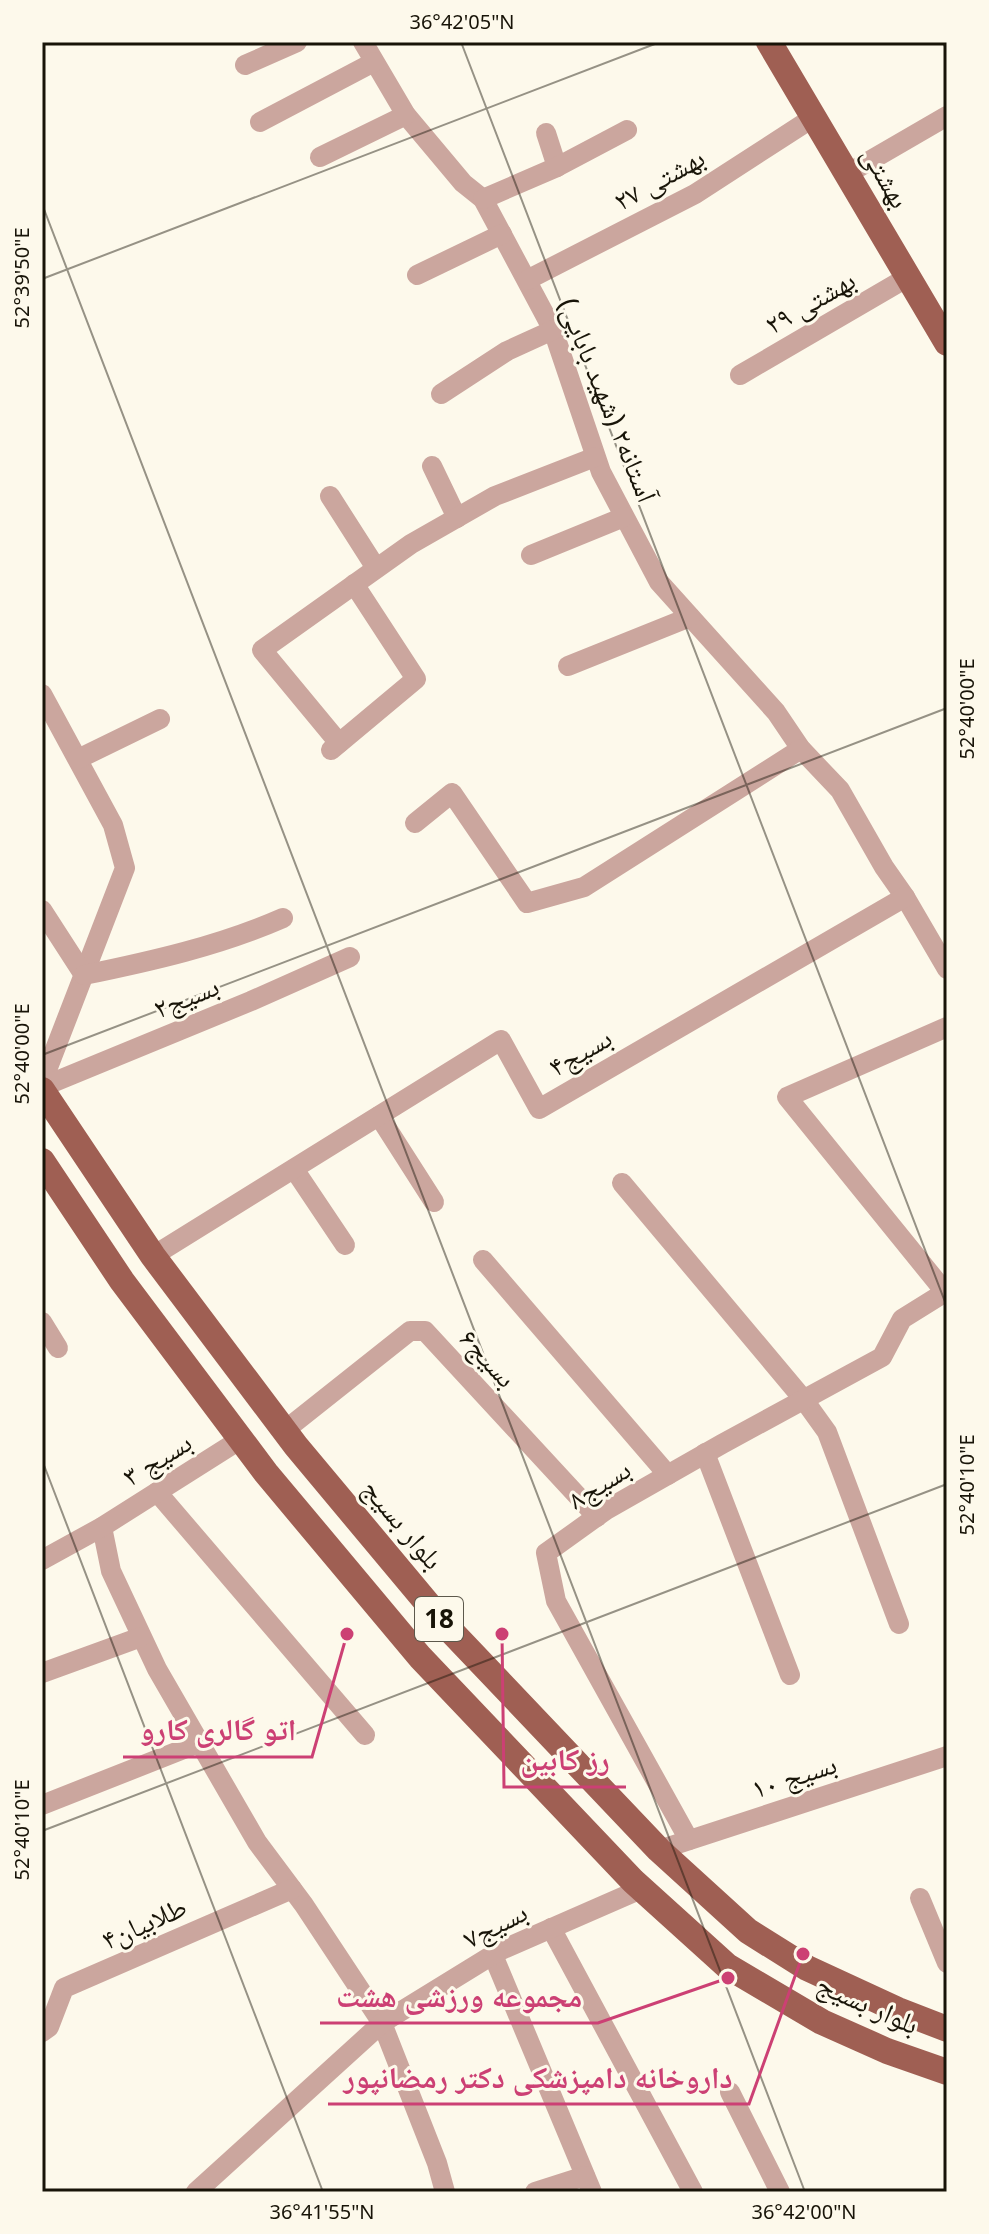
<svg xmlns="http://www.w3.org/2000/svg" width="989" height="2234" font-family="'Noto Sans','Noto Naskh Arabic',sans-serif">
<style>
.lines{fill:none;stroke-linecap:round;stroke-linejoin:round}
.minor{stroke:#cba69e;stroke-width:20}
.major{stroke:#9f5f53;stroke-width:26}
.ticks{fill:none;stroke:#181408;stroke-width:2;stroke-opacity:0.45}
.labels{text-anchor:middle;stroke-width:6;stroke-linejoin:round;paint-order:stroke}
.shield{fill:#fdf9eb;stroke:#5d594c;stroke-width:2}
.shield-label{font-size:26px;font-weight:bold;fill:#181408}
.street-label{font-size:28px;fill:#181408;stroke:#fdf9eb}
.leader{fill:none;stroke:#cc4074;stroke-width:3}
.callout-dot{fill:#cc4074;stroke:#fdf9eb;stroke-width:3}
.callout-label{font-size:30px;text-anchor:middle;font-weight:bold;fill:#cc4074;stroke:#fdf9eb;stroke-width:6;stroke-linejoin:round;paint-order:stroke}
.neatline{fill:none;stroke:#181408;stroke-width:3}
.ticks-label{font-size:20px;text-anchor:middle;fill:#181408}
</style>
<rect width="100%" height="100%" fill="#fdf9eb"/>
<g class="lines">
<g class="minor">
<polyline points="363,42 406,115 463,183 483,199 553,330 601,472 659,582 776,712 801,749 840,790 884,867 905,897 947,969"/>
<polyline points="245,65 297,42"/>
<polyline points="260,122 374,62"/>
<polyline points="546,133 557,167"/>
<polyline points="320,157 406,115"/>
<polyline points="847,174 947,116"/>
<polyline points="483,199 557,167 627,130"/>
<polyline points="417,275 502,234"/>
<polyline points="527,280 695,194 814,117"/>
<polyline points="740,375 908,277"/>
<polyline points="441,394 507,351 553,330"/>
<polyline points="432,466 457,518"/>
<polyline points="330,496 376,568"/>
<polyline points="531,555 624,517"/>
<polyline points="568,666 690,617"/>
<polyline points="42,694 113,825 125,868 42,1083"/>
<polyline points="339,743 262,650 411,544 495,496 595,457"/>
<polyline points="331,750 416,679 354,584"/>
<polyline points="78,759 160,719"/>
<polyline points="415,823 452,793 527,903 584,887 801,749"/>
<polyline points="42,910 84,975"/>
<path d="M84,975C152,961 219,946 283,918"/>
<polyline points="42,1087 251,1001 350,957"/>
<polyline points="379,1116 434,1202"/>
<polyline points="294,1169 345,1245"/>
<polyline points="622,1183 804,1400 827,1432 899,1624"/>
<polyline points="153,1256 501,1040 539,1109 905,897"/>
<polyline points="483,1260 668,1475"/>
<polyline points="945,1292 787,1097 947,1027"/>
<polyline points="42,1322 58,1348"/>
<polyline points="284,1431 410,1331 425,1331 597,1517"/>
<polyline points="705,1453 790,1675"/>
<polyline points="157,1492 365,1735"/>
<polyline points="102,1527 111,1571 157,1669 257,1842 304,1905 382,2023 437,2163 445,2192"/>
<polyline points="42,1560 102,1527 241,1439"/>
<polyline points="42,1673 141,1637"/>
<polyline points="42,1805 199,1743"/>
<polyline points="689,1840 556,1601 546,1553 606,1510 722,1444 882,1357 902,1319 947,1291"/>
<polyline points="659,1850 947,1756"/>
<polyline points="920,1898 947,1963"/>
<polyline points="551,1928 693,2192"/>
<polyline points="493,1955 592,2192"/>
<polyline points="42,2032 49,2027 64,1988 292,1889"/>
<polyline points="730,2092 780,2192"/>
<polyline points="196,2192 382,2023 499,1951 641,1889"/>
<polyline points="535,2192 585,2176"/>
</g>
<g class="major">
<polyline points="769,42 947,343"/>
<polyline points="42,1090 153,1256 296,1446 448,1628 659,1850 748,1931 807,1968 898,2010 947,2029"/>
<polyline points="42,1161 122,1281 266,1473 420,1657 633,1881 727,1966 822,2022 887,2051 947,2072"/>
</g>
</g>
<path class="ticks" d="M461,42L947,1307M943,42L947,52M42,204L805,2192M42,279L660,42M42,1055L947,708M42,1460L323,2192M42,1831L947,1484"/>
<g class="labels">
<rect class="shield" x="415" y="1597" width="48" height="44" rx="6"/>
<g class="shield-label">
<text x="439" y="1628">18</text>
</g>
<g class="street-label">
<text transform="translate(886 177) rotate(60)" y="10">بهشتی</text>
<text transform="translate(659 179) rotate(-29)" y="10">بهشتی ۲۷</text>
<text transform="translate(810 302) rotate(-30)" y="10">بهشتی ۲۹</text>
<text transform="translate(608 400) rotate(68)" y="10">آستانه۲ (شهید بابایی)</text>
<text transform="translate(186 997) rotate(-22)" y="10">بسیج۲</text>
<text transform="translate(580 1052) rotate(-30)" y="10">بسیج۴</text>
<text transform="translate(488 1358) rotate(47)" y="10">بسیج۶</text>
<text transform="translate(157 1459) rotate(-32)" y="10">بسیج ۳</text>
<text transform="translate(599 1484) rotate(-32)" y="10">بسیج۸</text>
<text transform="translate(403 1524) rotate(50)" y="10">بلوار بسیج</text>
<text transform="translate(794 1776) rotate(-18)" y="10">بسیج ۱۰</text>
<text transform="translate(144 1923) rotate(-24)" y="10">طلابیان۴</text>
<text transform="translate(495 1925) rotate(-27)" y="10">بسیج۷</text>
<text transform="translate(868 2004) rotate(24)" y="10">بلوار بسیج</text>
</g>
</g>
<path class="leader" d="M347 1634L312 1757H123M502 1634L504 1787H626M728 1978L598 2023H320M803 1954L749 2104H328"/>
<g class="callout-dot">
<circle cx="347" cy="1634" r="8"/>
<circle cx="502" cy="1634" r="8"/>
<circle cx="728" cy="1978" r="8"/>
<circle cx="803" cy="1954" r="8"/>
</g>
<g class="callout-label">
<text x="218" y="1740">اتو گالری کارو</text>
<text x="565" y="1770">رز کابین</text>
<text x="459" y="2007">مجموعه ورزشی هشت</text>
<text x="538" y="2088">داروخانه دامپزشکی دکتر رمضانپور</text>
</g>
<rect width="989" height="2234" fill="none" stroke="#fdf9eb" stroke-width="88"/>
<rect x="44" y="44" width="901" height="2146" class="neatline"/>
<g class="ticks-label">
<text x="462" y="29">36°42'05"N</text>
<text transform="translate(22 278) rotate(-90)" y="7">52°39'50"E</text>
<text transform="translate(967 709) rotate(-90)" y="7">52°40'00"E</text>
<text transform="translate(22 1054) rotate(-90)" y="7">52°40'00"E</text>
<text transform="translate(967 1485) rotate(-90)" y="7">52°40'10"E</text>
<text transform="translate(22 1830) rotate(-90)" y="7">52°40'10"E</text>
<text x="322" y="2219">36°41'55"N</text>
<text x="804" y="2219">36°42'00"N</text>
</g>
</svg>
